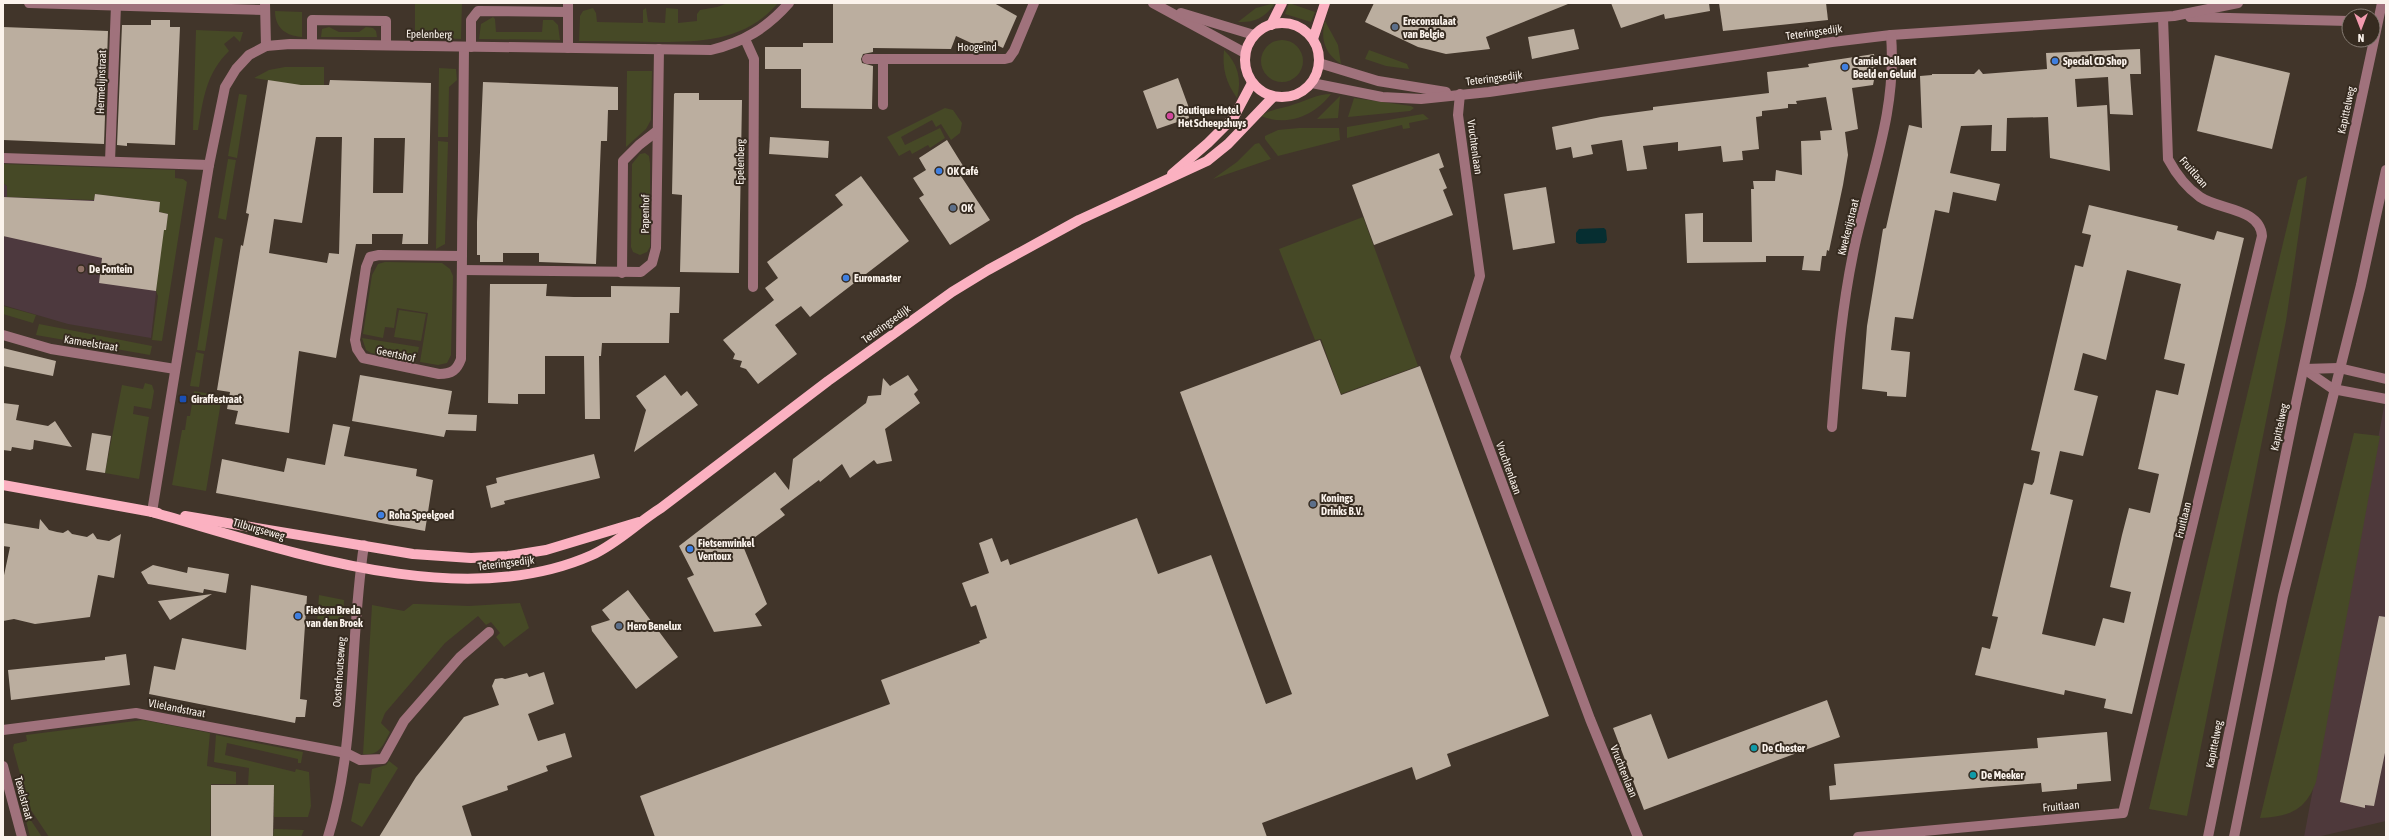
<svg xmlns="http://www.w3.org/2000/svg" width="2389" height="840" font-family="'Asap Condensed',sans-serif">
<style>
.commercial{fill:#4e393b}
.education{fill:#4d393e}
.green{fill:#464926}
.water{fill:#062e31}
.building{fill:#bbae9f;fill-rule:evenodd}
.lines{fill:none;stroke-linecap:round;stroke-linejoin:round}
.minor{stroke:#a0727c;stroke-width:10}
.major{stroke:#fbb1c1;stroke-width:10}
.service-dot{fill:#5c6f8a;stroke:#362b20;stroke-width:1.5}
.shop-dot{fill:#3f7fe0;stroke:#362b20;stroke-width:1.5}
.hotel-dot{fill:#d1479c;stroke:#362b20;stroke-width:1.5}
.education-dot{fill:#8d6e63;stroke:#362b20;stroke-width:1.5}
.transit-dot{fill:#1a4fb4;stroke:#362b20;stroke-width:1.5}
.culture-dot{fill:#0f9aa8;stroke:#362b20;stroke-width:1.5}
.labels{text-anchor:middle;stroke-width:4;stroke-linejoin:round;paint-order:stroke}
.poi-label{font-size:11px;font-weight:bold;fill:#fbf3ec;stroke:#362b20;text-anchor:start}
.street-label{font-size:11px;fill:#fbf3ec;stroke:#362b20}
</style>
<rect width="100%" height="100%" fill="#41352a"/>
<polygon class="commercial" points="2386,396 2386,821 2317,837 2304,837"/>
<polygon class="education" points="3,183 7,186 7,197 93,200 94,194 160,202 168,214 166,230 163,230 151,338 68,324 3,305"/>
<g class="green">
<polygon points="415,3 462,3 461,39 440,38 440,33 415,33"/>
<path d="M728,3H778C745,42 700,42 654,42C629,41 604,41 579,41L580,16L583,11L593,8L596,13L597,22L643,23V10L646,8L648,22L665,23L666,8L678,9V23L697,21V14L700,10L717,7Z"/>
<path d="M1275,3C1266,17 1255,23 1238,22L1256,8Z"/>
<polygon points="1289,3 1315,12 1311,22 1285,14"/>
<path d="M275,11L302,12V37C287,36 275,29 275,11Z"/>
<polygon points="493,17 495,19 496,32 542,32 543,20 553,20 558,25 560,40 479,39 481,24"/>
<path d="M1325,21L1338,45L1341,64C1325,54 1320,39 1325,21Z"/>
<polygon points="329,27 339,32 359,32 366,27 373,28 376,31 377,37 321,37 322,29"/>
<path d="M196,30L243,32L240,42L234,36L224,44L229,51C206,73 203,100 198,130H193Z"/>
<circle cx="1282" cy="61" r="21"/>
<path d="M1224,50C1238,64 1242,79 1237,98C1226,83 1222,68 1224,50Z"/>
<polygon points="1369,50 1407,64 1409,69 1386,66 1365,59"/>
<polygon points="285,67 324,67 324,85 297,85 254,78 269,70"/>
<polygon points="439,68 456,69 457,80 449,87 448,137 438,137"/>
<polygon points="627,71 652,71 651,120 646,129 626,147"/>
<polygon points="239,94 247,95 237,158 228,156"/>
<path d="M1331,94C1314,116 1287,127 1261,116C1272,108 1283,109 1295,104C1308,100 1318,94 1331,94Z"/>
<polygon points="1340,96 1338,118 1317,119"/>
<polygon points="1354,98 1411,106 1414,108 1410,111 1348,117"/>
<polygon points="945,108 953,110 962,123 960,133 951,140 941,124 936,127 932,120 901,137 905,145 940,128 945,138 930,148 928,145 912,154 910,150 899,156 887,137"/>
<polygon points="1423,114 1429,119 1409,123 1410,128 1403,129 1402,125 1347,138 1347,127"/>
<polygon points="1299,128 1339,128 1340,140 1278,156 1265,139 1265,136 1278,130"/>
<polygon points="438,141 448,142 445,244 436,249"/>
<polygon points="1259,143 1271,159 1213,179 1237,162 1255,144"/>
<polygon points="645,153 649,156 650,163 650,247 647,252 640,255 633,252 631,247 632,164 640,154"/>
<polygon points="228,159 236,160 226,220 218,218"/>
<polygon points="3,164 175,170 175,178 183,179 187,182 162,341 152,340 158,296 156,291 162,230 166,230 168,214 159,212 160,202 95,194 94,200 7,197 7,186 3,183"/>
<polygon points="2307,176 2286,321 2187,816 2149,809 2298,180"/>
<polygon points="1363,217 1418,366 1341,394 1321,339 1315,340 1279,249"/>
<polygon points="215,237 223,239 205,351 197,350"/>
<polygon points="385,262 442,263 450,269 453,276 451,355 447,363 438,365 420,362 428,313 397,308 394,328 385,327 383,338 363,334 372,275 378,264"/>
<polygon points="3,306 36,315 33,323 3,314"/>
<polygon points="399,310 426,314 421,341 394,337"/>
<polygon points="39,324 152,346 150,355 36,335"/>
<polygon points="362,338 419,347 416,361 371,353 366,350"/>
<polygon points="196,352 204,354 199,387 190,386"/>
<polygon points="145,383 152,385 154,391 151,409 134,406 133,414 149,417 139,479 105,473 122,385 143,389"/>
<polygon points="194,391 222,396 206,491 172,485 182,430 185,430 187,416 190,416"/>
<path d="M2354,433L2380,436L2316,782C2305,811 2290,816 2260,818Z"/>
<polygon points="319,595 344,600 343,623 317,622"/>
<path d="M520,603L529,628L504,647L496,637L500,633L491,622L486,625L478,616L445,643L385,713L381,723L390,732C383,745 380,756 363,754L372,605L404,611L413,604H418L469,606Z"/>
<polygon points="143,720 210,733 207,766 236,772 236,784 211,784 210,837 49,837 29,807 13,748 14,744 27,741 26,735"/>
<polygon points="216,735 303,752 301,763 298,763 298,759 227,743 225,755 295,772 296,769 309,772 311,806 308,817 274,817 274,785 248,785 249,768 214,762"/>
<polygon points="389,761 398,768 362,827 351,821 359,783 370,784 372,769 386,765"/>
<polygon points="24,813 26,813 42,837 30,837"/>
<polygon points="274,829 304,830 301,837 273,837"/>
</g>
<polygon class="water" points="1604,228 1606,230 1607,240 1605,243 1579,244 1576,242 1576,233 1579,229"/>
<g class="building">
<polygon points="833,3 994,3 1017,16 1003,48 988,41 987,43 985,42 982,48 956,36 951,49 873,48 873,52 863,54 861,59 862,63 873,66 872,109 801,108 801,69 765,69 765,47 803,47 803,43 833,43"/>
<polygon points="1374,3 1568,3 1568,4 1486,37 1490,49 1446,54 1418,47 1365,22"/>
<polygon points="1611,3 1709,3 1710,11 1665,19 1664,14 1621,28"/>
<polygon points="1719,3 1826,3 1828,20 1723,31"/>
<polygon points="151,20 170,20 170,27 180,27 175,145 127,143 127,146 117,145 122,25 151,25"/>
<polygon points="3,27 108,31 104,144 3,140"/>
<polygon points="1574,29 1579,49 1532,59 1528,37"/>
<polygon points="2140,49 2141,74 2130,74 2133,115 2110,114 2108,77 2075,79 2077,107 2107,105 2110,171 2050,158 2048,117 2007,118 2006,151 1991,151 1992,125 1961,126 1950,173 2000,184 1996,201 1953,192 1949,213 1935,210 1913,319 1895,317 1891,350 1910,352 1906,397 1887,396 1887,392 1862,389 1867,326 1883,229 1886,228 1909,125 1922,128 1920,76 1932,75 1932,74 1974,74 1979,69 1983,74 2047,69 2046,53"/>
<polygon points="1874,54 1876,70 1873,85 1852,88 1858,129 1845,132 1848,155 1843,185 1829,251 1827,250 1826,256 1822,256 1820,271 1802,270 1804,256 1766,256 1766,262 1687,263 1685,214 1703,213 1703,242 1752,242 1751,189 1754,189 1753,181 1775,181 1776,170 1802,175 1801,141 1821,140 1820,131 1832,130 1826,97 1796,101 1797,104 1788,104 1788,108 1762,111 1762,116 1756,117 1759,149 1742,151 1743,160 1723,162 1721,146 1678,151 1678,142 1643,146 1647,169 1627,171 1622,140 1591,145 1593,154 1573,158 1571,147 1556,150 1552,127 1601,117 1653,110 1653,107 1769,93 1767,72 1809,67 1808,64"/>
<polygon points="2215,55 2290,73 2272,149 2197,131"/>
<polygon points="1178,78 1189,108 1187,109 1189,118 1157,129 1143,91"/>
<path d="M268,80L301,85H329L330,80L431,83L428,244H402L403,234H372V244H356L336,358L299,351L289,433L235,424L238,411L227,409L230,392L217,390L241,245L243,246L249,214L246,213ZM316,137H342L339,254L329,253L327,263L269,253L274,219L302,223ZM374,138H405L403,193H373Z"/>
<polygon points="483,82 618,87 618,110 608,110 607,141 601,141 596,264 539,262 539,253 503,253 503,262 480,262 480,255 477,255 477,222"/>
<polygon points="675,93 699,93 699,100 742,100 739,273 680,272 682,195 672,194 674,94"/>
<polygon points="770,137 829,141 828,158 769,154"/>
<polygon points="947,140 965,169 959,173 990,220 950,245 919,198 924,195 913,178 926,170 919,158"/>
<polygon points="1439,153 1444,167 1439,169 1447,188 1443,190 1453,215 1374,245 1352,185"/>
<polygon points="861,176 909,241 810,317 801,306 775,325 797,354 758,384 746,369 740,367 742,361 733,359 735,354 723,340 774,300 765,288 778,278 767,262 843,205 835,195"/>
<polygon points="1546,187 1555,243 1513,250 1504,194"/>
<polygon points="95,194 160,202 159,212 168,214 166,230 164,230 156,291 99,283 102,258 3,236 3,197 94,201"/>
<path d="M2089,205L2178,226L2177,230L2214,240L2217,231L2244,238L2132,714L2104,708L2106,699L2065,690L2064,695L1975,675L1982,647L1990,649L1998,617L1992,616L2024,483L2032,485L2034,482L2040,452L2031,450L2075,265L2083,267L2091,235L2082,233ZM2127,270L2181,284L2164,359L2185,364L2178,395L2156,390L2145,439L2138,469L2159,474L2150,513L2129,508L2122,535L2110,587L2131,592L2124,623L2103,618L2095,646L2042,634L2073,500L2050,494L2060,451L2083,456L2098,396L2074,390L2083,353L2106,360Z"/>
<polygon points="490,284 547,284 546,296 574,297 611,297 611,286 680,287 679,313 670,313 669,343 602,343 601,356 599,356 600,419 585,419 584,356 545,356 545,394 518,394 518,404 488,403"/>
<polygon points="1320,340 1341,395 1420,366 1549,716 1447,754 1451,766 1416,780 1412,767 1262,823 1267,837 655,837 640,796 890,704 881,680 980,643 979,641 987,638 976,605 971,607 962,583 989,573 979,543 992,538 1001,562 1008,559 1010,565 1137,518 1158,574 1211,555 1266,704 1292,694 1180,392"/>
<polygon points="3,348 56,361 53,376 3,366"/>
<polygon points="360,375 452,391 448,414 477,415 476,431 446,430 444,437 352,421"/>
<polygon points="665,375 681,396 687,391 698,405 634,452 646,410 636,396"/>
<polygon points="908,375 918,390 914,394 920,403 885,429 892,461 877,464 874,460 850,478 842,464 820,482 819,480 780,509 785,515 743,546 767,604 755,614 762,626 714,632 687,578 694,575 679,546 775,472 789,490 793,459 866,403 868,396 881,395 883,378 890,386"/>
<polygon points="3,403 19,405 16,420 48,426 55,421 72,447 34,440 33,449 30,450 12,447 11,451 3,450"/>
<polygon points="333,424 350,427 344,456 417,469 416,476 433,480 425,531 216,493 222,459 284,472 287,458 325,465"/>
<polygon points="92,433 111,436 105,473 86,470"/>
<polygon points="594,454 600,478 504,501 505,504 491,508 486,486 497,483 496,478"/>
<polygon points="40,519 49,530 57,532 63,533 68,530 72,534 87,537 93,533 97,539 109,541 121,534 114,578 98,575 90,617 35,624 14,619 3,621 3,580 10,547 3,546 3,523 39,529"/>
<polygon points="153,565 187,573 188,567 229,574 226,593 204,589 203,593 148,584 141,572"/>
<polygon points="251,585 307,596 300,699 307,700 305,717 296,717 295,723 149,694 154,666 175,670 182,638 246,650"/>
<polygon points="628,590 678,657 636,689 592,631 591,626 610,620 602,610"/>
<polygon points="212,594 170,620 158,601"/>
<polygon points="2379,616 2386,617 2386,748 2374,806 2365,805 2365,808 2340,802"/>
<polygon points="126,654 130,685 11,700 8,670 105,660 105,657"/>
<polygon points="544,672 554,704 528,714 538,741 565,733 572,757 546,766 548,771 507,786 508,790 462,806 472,837 379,837 416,777 464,717 499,705 492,686 495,679 502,678 505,679 527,673 529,677"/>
<polygon points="1827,700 1840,737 1644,810 1613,728 1651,714 1668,759"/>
<polygon points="2107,732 2111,781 2077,784 2077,789 2042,792 2041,783 1830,800 1829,786 1836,785 1834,764 2038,748 2037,738"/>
<polygon points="211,785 274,785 273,837 211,837"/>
</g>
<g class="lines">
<g class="minor">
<polyline points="29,3 265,10"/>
<polyline points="265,3 266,46"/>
<polyline points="1153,3 1245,53"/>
<polyline points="1181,13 1254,35"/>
<polyline points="2190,17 2349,21"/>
<polyline points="745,39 754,59 753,287"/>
<polyline points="312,44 312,20 386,21 386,45"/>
<polyline points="471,47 471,20 478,11 568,12"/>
<polyline points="568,48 568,3"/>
<polyline points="867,59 1005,59 1009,58 1014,51 1034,3"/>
<polyline points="1319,63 1378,81 1446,92"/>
<polyline points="1312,83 1382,97 1421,99 1489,92 1832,42 1891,35 2174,16 2238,3"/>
<polyline points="1460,94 1458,115 1480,276 1455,357 1590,719 1638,837"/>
<polyline points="883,105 883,59"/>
<polyline points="3,158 209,165"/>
<polyline points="110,161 116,5"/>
<path d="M462,256L379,255L370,257L366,267L355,340L357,349L363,358L439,374C452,374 457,370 461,359L464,47"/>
<polyline points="462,270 641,272 652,263 656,248 659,49"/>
<polyline points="622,273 623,161 639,145 657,131"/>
<polyline points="3,335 51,349 175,369"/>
<polyline points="2304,369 2333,389 2386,399"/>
<polyline points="2304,369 2339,368 2386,379"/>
<path d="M1832,427C1837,364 1842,302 1856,240C1872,170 1897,110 1891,35"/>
<path d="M152,512L209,165L225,87L236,69L249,55L266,46L290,44L711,50C744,42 767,28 789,3"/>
<polyline points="3,730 136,713 346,753 360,760 383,759 404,721 460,657 489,632"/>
<polyline points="3,766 22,837"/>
<path d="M328,837C357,743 349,642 364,545"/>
<path d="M1858,837L2123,813L2262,236C2260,208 2219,210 2200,197C2187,188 2175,172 2168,159L2163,17"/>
<polyline points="2208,837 2296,403 2382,3"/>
<polyline points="2234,837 2283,596 2361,285 2386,170"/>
</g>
<g class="major">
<circle cx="1282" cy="60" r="37"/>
<polyline points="1271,25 1282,3"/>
<polyline points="1313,39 1325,3"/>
<polyline points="1172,174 1208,143 1234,117 1252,83"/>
<polyline points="3,485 158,513"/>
<path d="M152,512C283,549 460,614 592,555C618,543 637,523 661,508L828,381L952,292L988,270L1079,220L1207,161L1228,144L1273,97"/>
<polyline points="185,516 413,554 471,558 508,556 546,550 639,522"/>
</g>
</g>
<g class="service-dot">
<circle cx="1395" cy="27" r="4"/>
<circle cx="953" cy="208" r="4"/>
<circle cx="1313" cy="504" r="4"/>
<circle cx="619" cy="626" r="4"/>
</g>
<g class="shop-dot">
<circle cx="2055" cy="61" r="4"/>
<circle cx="1845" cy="67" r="4"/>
<circle cx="939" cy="171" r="4"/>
<circle cx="846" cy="278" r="4"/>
<circle cx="381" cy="515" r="4"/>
<circle cx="690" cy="549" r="4"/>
<circle cx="298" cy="616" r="4"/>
</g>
<circle class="hotel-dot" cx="1170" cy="116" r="4"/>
<circle class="education-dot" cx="81" cy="269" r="4"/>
<rect class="transit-dot" x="179" y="395" width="8" height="8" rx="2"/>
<g class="culture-dot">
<circle cx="1754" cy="748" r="4"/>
<circle cx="1973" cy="775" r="4"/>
</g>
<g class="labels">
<g class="poi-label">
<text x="1403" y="25">Ereconsulaat<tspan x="1403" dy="13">van Belgie</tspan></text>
<text x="1853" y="65">Camiel Dellaert<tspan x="1853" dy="13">Beeld en Geluid</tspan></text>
<text x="2063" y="65">Special CD Shop</text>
<text x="1178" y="114">Boutique Hotel<tspan x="1178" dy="13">Het Scheepshuys</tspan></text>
<text x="947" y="175">OK Café</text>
<text x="961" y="212">OK</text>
<text x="89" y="273">De Fontein</text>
<text x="854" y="282">Euromaster</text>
<text x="191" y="403">Giraffestraat</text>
<text x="1321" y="502">Konings<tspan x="1321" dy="13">Drinks B.V.</tspan></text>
<text x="389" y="519">Roha Speelgoed</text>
<text x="698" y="547">Fietsenwinkel<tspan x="698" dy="13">Ventoux</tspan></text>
<text x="306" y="614">Fietsen Breda<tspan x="306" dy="13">van den Broek</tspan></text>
<text x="627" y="630">Hero Benelux</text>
<text x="1762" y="752">De Chester</text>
<text x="1981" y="779">De Meeker</text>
</g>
<g class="street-label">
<text transform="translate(1814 32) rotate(-8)" y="4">Teteringsedijk</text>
<text transform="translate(429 34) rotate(1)" y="4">Epelenberg</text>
<text x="977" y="51">Hoogeind</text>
<text transform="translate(1494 78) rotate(-7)" y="4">Teteringsedijk</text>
<text transform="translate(101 82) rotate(-88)" y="4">Hermelijnstraat</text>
<text transform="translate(2346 110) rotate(-78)" y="4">Kapittelweg</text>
<text transform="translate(1475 147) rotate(82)" y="4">Vruchtenlaan</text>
<text transform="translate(740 162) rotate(-89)" y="4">Epelenberg</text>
<text transform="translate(2194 172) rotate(49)" y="4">Fruitlaan</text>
<text transform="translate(645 214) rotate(-89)" y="4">Papenhof</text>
<text transform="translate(1848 227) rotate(-76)" y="4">Kwekerijstraat</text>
<text transform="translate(886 324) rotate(-36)" y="4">Teteringsedijk</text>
<text transform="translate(91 343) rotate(9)" y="4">Kameelstraat</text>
<text transform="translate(396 354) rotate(12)" y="4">Geertshof</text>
<text transform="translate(2279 427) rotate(-78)" y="4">Kapittelweg</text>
<text transform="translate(1509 468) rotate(70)" y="4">Vruchtenlaan</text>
<text transform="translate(2183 520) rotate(-76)" y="4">Fruitlaan</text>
<text transform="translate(259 529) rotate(16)" y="4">Tilburgseweg</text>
<text transform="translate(506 563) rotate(-7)" y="4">Teteringsedijk</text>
<text transform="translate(339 672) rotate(-86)" y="4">Oosterhoutseweg</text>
<text transform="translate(177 708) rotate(11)" y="4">Vlielandstraat</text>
<text transform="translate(2214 744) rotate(-79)" y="4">Kapittelweg</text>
<text transform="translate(1624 771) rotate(68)" y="4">Vruchtenlaan</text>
<text transform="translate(24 798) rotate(75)" y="4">Texelstraat</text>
<text transform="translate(2061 806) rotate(-5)" y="4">Fruitlaan</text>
</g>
</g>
<rect width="2389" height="840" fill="none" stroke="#fbf3ec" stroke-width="8"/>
<g transform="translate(2361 28) rotate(180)"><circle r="19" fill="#362b20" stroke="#857b72"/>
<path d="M0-3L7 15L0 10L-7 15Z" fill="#f29aae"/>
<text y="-6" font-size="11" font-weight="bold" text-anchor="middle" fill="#fbf3ec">N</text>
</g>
</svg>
